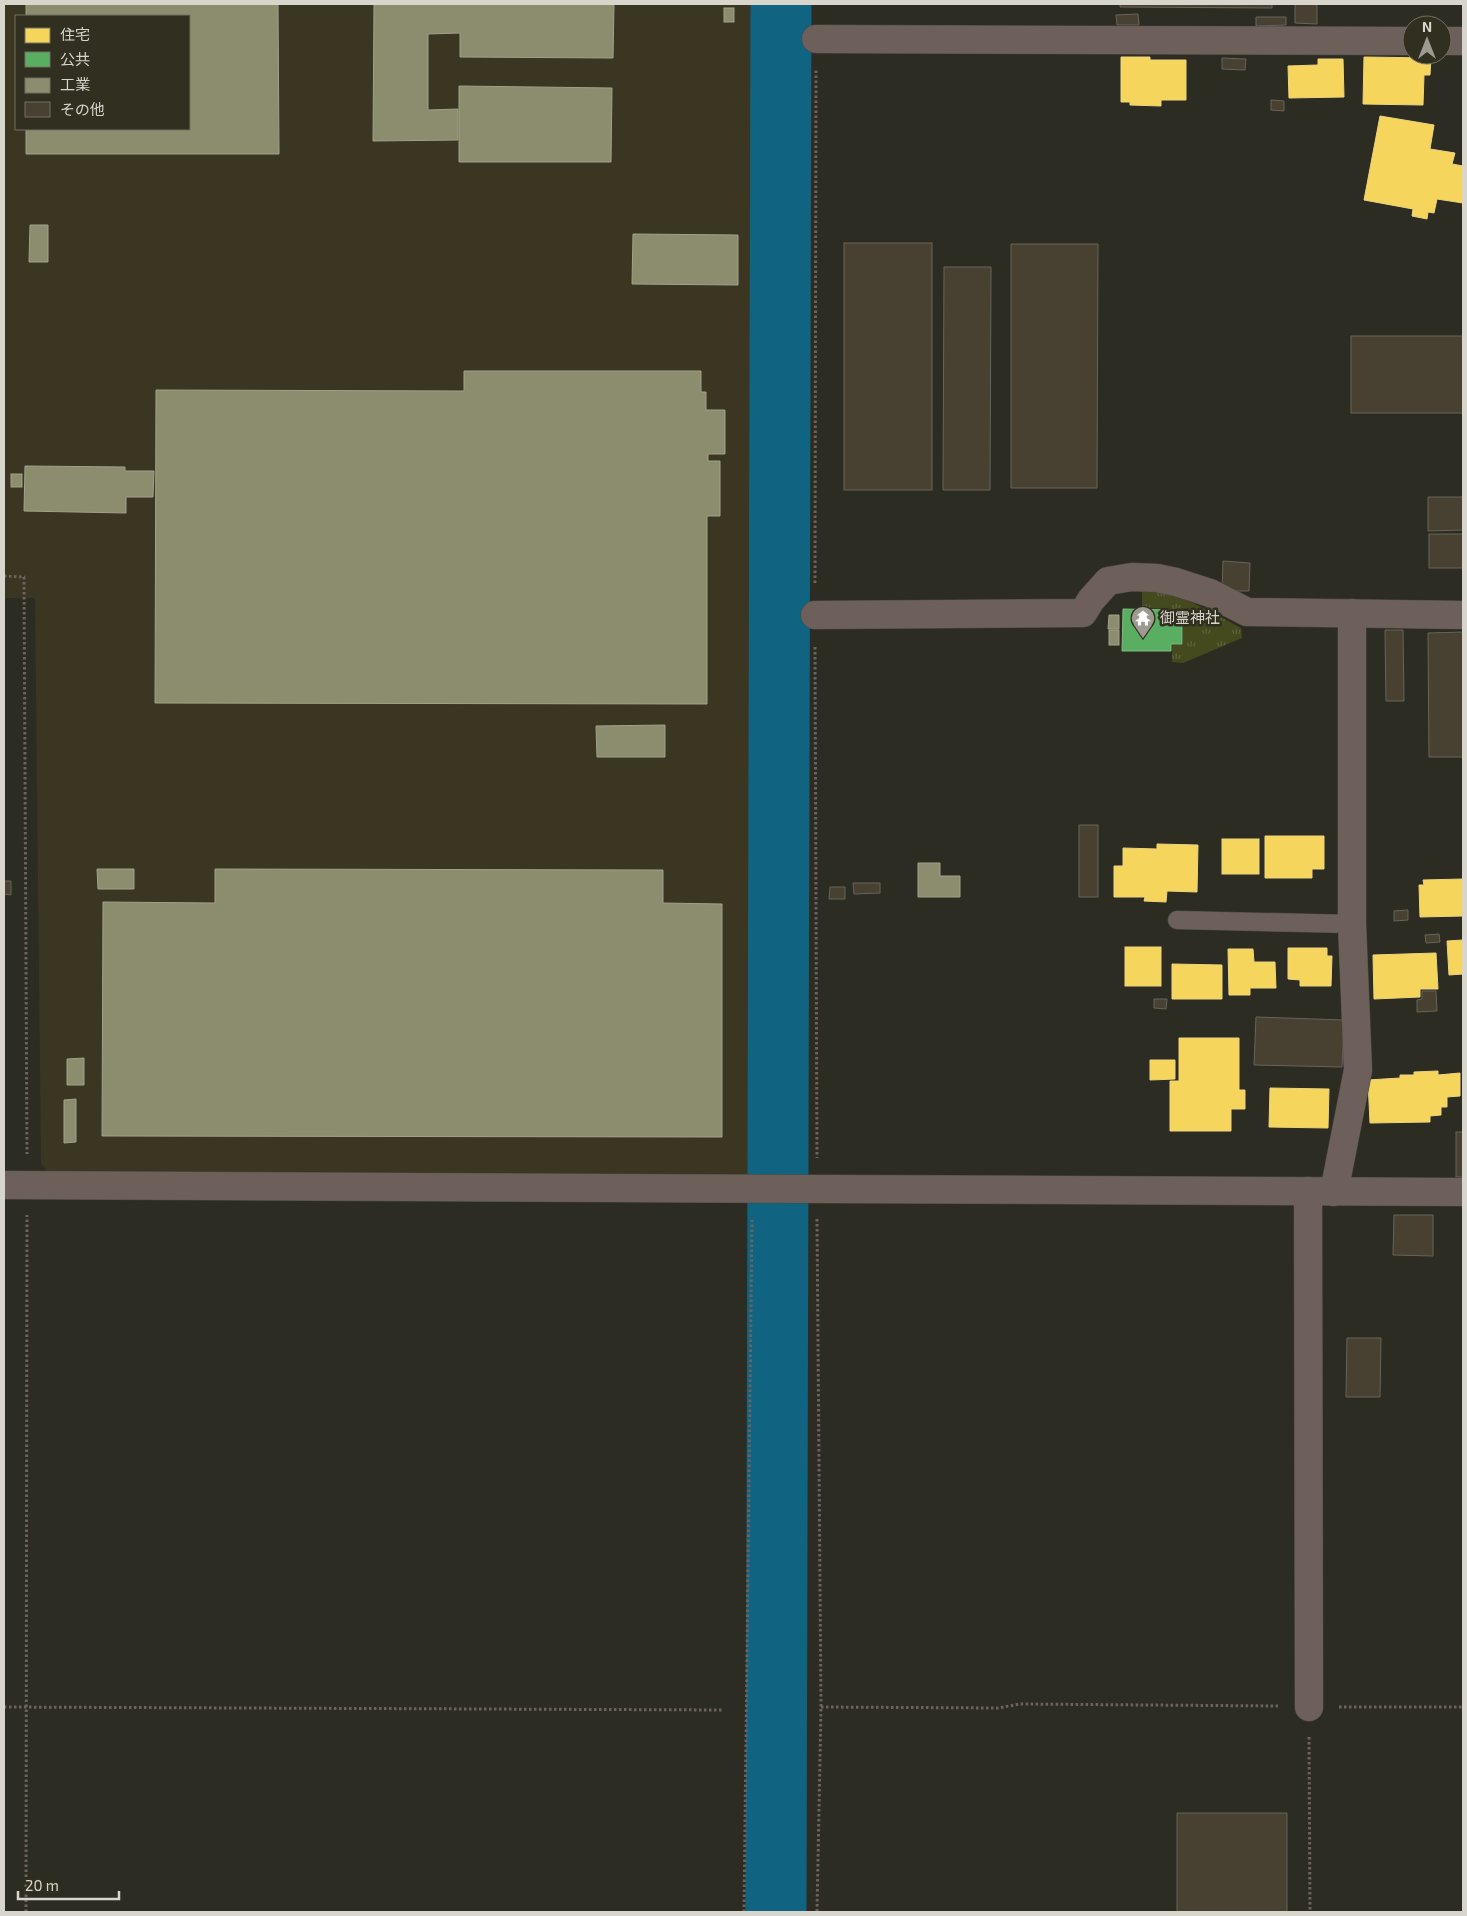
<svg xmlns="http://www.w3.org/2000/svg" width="1467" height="1916" font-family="'Exo 2','Noto Sans JP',sans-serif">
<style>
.built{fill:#3a3622;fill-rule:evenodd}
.park{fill:url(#park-tufts)}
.homes{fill:#f6d55c;stroke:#edd57e}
.public{fill:#5aae61;stroke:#80ba81}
.industry{fill:#8c8c6e;stroke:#a2a28a}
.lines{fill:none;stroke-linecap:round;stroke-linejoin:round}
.river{stroke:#106481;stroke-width:61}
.building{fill:#484030;stroke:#67645d}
.lane-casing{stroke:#4b4a42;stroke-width:19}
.street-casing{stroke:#4b4a42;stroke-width:29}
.path{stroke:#6d625e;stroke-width:3;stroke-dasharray:2.5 2.5;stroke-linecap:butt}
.lane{stroke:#6d5f5a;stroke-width:18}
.street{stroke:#6d5f5a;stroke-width:28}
.labels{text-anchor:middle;stroke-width:5;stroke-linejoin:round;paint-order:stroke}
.poi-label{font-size:15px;fill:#d7d5cc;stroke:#312f1f;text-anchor:start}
</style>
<defs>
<pattern id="park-tufts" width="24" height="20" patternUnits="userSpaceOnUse" patternTransform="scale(1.25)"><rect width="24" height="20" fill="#444a1e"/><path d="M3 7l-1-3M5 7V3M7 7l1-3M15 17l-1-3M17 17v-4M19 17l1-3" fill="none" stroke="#5e633e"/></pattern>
</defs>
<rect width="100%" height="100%" fill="#2d2c23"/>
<path class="built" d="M4,4H804L806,1177L48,1173L41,1163L35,598H4ZM16,16H189V129H16Z"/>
<path class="park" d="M1142,589C1178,592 1209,611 1241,628L1242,638L1183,663L1172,662V645L1183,644V618H1174V609L1142,608Z"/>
<g class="homes">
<polygon points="1121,57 1150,57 1150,60 1186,60 1186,100 1161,100 1161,106 1130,105 1130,102 1121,102"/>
<polygon points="1364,57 1431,58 1430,75 1424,75 1423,105 1363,104"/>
<polygon points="1318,59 1343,59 1344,97 1289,98 1288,66 1318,65"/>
<polygon points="1380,116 1434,125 1430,149 1455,153 1452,164 1463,166 1463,203 1437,199 1434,213 1428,212 1427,219 1412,216 1413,209 1364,200"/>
<polygon points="1265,836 1324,836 1324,869 1312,869 1312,878 1265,878"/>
<rect x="1222" y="839" width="37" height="35"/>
<polygon points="1157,844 1198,845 1197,892 1167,891 1166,902 1144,901 1145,897 1114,897 1114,866 1123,866 1123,848 1157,849"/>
<polygon points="1463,879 1463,916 1420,917 1419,885 1424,885 1423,880"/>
<polygon points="1463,940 1463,974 1449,975 1447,941"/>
<rect x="1125" y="947" width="36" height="39"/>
<polygon points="1288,948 1327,948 1327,956 1332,956 1331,986 1300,986 1300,980 1288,979"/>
<polygon points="1228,949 1253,949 1254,962 1275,962 1276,988 1250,988 1250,995 1229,995"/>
<polygon points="1436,953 1438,989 1420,989 1420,997 1374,999 1373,955"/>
<polygon points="1172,964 1222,965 1222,999 1172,999"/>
<polygon points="1179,1038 1239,1038 1239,1090 1245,1090 1245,1109 1231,1109 1231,1131 1170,1131 1170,1081 1179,1081"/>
<polygon points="1150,1060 1175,1060 1175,1079 1150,1080"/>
<polygon points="1438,1071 1438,1075 1460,1073 1460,1096 1447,1097 1447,1107 1441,1107 1441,1115 1430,1116 1430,1122 1370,1123 1368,1080 1400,1078 1400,1075 1414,1075 1414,1072"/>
<polygon points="1270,1088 1329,1089 1328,1128 1269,1127"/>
</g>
<polygon class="public" points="1123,609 1173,610 1173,619 1182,619 1182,644 1171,644 1171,651 1122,651"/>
<g class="industry">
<polygon points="26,4 278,4 279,154 26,154 26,129 189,129 189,16 26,16"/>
<polygon points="374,4 614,4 613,58 460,57 460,33 428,34 428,110 458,109 458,140 373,141"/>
<rect x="724" y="8" width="10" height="14"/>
<polygon points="459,86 612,88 611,162 459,162"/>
<polygon points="30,225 48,225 48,262 29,262"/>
<polygon points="633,234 738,235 738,285 632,284"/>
<polygon points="464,371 701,371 701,392 706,392 706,410 725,410 725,454 708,454 708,461 720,461 720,516 707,516 707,704 155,703 156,390 464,391"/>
<polygon points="25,466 125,467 125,471 154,471 153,497 126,497 126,513 24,511"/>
<rect x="11" y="474" width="11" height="13"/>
<polygon points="1109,615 1119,615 1119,629 1108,629"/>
<rect x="1109" y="630" width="10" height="15"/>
<polygon points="665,725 665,757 597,757 596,726"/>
<polygon points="918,863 940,863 940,876 960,876 960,897 918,897"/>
<polygon points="97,869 134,869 134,889 98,889"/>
<polygon points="215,869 663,870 663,903 722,904 722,1137 102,1136 103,902 215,903"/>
<polygon points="84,1058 84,1085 67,1085 67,1059"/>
<polygon points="76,1099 76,1142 64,1143 64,1100"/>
</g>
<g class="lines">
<polyline class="river" points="776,1912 781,4"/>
</g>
<g class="building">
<polygon points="1120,4 1272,4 1272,8 1120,7"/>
<polygon points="1295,4 1317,4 1317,24 1295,23"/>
<polygon points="1138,14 1139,25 1117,25 1116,15"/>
<polygon points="1256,17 1286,17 1286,25 1256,26"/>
<polygon points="1222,58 1246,59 1245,70 1222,69"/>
<polygon points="1271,100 1284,101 1284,111 1271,110"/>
<rect x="844" y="243" width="88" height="247"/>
<polygon points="1011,244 1098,244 1097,488 1011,488"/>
<polygon points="944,267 991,267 990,490 943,490"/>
<rect x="1351" y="336" width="112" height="77"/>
<polygon points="1428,497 1463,497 1463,530 1428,531"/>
<rect x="1429" y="534" width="34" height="34"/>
<polygon points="1223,561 1250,563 1249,591 1222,591"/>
<polygon points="1385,630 1403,630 1404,701 1386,701"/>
<polygon points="1463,632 1463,757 1429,757 1428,633"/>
<rect x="1079" y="825" width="19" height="72"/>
<polygon points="4,881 11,881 11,895 4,894"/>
<polygon points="853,883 880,883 880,893 854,894"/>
<polygon points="830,887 845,887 845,899 829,899"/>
<polygon points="1408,910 1408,920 1394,921 1394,911"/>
<polygon points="1439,934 1440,942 1426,943 1425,935"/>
<polygon points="1422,991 1436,991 1437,1011 1417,1012 1417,1000 1422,999"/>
<polygon points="1154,999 1167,999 1166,1009 1154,1008"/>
<polygon points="1256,1017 1344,1020 1342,1067 1254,1065"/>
<rect x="1456" y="1132" width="7" height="45"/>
<polygon points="1394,1215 1433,1215 1433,1256 1393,1255"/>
<polygon points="1347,1338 1381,1338 1380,1397 1346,1397"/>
<rect x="1177" y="1813" width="110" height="99"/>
</g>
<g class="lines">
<g class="lane-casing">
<polyline id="lane" points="1177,920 1352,924"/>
</g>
<g class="street-casing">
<g id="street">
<polyline points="816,39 1412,41"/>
<polyline points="1442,41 1463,41"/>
<polyline points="815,615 1083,613 1091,600 1108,581 1132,577 1157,578 1176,582 1210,593 1247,612 1463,615"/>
<polyline points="4,1185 1463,1192"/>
<polyline points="1308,1191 1309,1707"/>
<polyline points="1334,1192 1358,1070 1352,924 1352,613"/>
</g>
</g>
<g class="path">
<polyline points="4,576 24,577 27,1154"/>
<polyline points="815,583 816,69"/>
<polyline points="815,647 817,1158"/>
<polyline points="817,1219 821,1707 817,1912"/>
<polyline points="4,1707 722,1710"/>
<polyline points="821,1707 998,1708 1020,1704 1278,1706"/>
<polyline points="1339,1707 1463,1707"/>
<polyline points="1309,1737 1310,1912"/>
<polyline points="26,1912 27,1215"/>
<polyline points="744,1912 752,1220"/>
</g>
<use href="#lane" class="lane"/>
<use href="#street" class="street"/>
</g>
<defs>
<g id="temple-pin" transform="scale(1.25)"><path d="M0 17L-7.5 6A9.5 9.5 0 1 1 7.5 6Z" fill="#9c9a91" stroke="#312f1f"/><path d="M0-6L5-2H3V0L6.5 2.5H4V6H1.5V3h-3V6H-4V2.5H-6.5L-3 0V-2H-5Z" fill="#fff"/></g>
</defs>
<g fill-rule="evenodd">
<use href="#temple-pin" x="1143" y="618"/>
</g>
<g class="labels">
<g class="poi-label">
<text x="1160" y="623">御霊神社</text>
</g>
</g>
<rect width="1467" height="1916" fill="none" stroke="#d7d5cc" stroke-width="10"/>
<rect x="15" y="15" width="175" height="115" fill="#312f1f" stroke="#737164"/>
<rect x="25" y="28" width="25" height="15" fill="#f6d55c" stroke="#737164"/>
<text x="60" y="40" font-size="15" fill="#d7d5cc">住宅</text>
<rect x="25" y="52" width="25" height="15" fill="#5aae61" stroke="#737164"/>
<text x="60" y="65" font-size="15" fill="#d7d5cc">公共</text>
<rect x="25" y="78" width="25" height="15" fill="#8c8c6e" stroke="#737164"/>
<text x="60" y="90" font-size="15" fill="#d7d5cc">工業</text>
<rect x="25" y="102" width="25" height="15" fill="#484030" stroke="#737164"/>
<text x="60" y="115" font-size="15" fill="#d7d5cc">その他</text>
<g transform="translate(1427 40)"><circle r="24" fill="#312f1f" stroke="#737164"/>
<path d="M0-4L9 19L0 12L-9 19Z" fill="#9c9a91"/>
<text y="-8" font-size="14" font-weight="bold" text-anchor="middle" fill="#d7d5cc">N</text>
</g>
<path d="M18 1891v8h101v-8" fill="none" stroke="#d7d5cc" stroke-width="2.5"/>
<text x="25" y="1891" font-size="15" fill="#d7d5cc" stroke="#312f1f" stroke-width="4" paint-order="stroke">20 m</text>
</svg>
